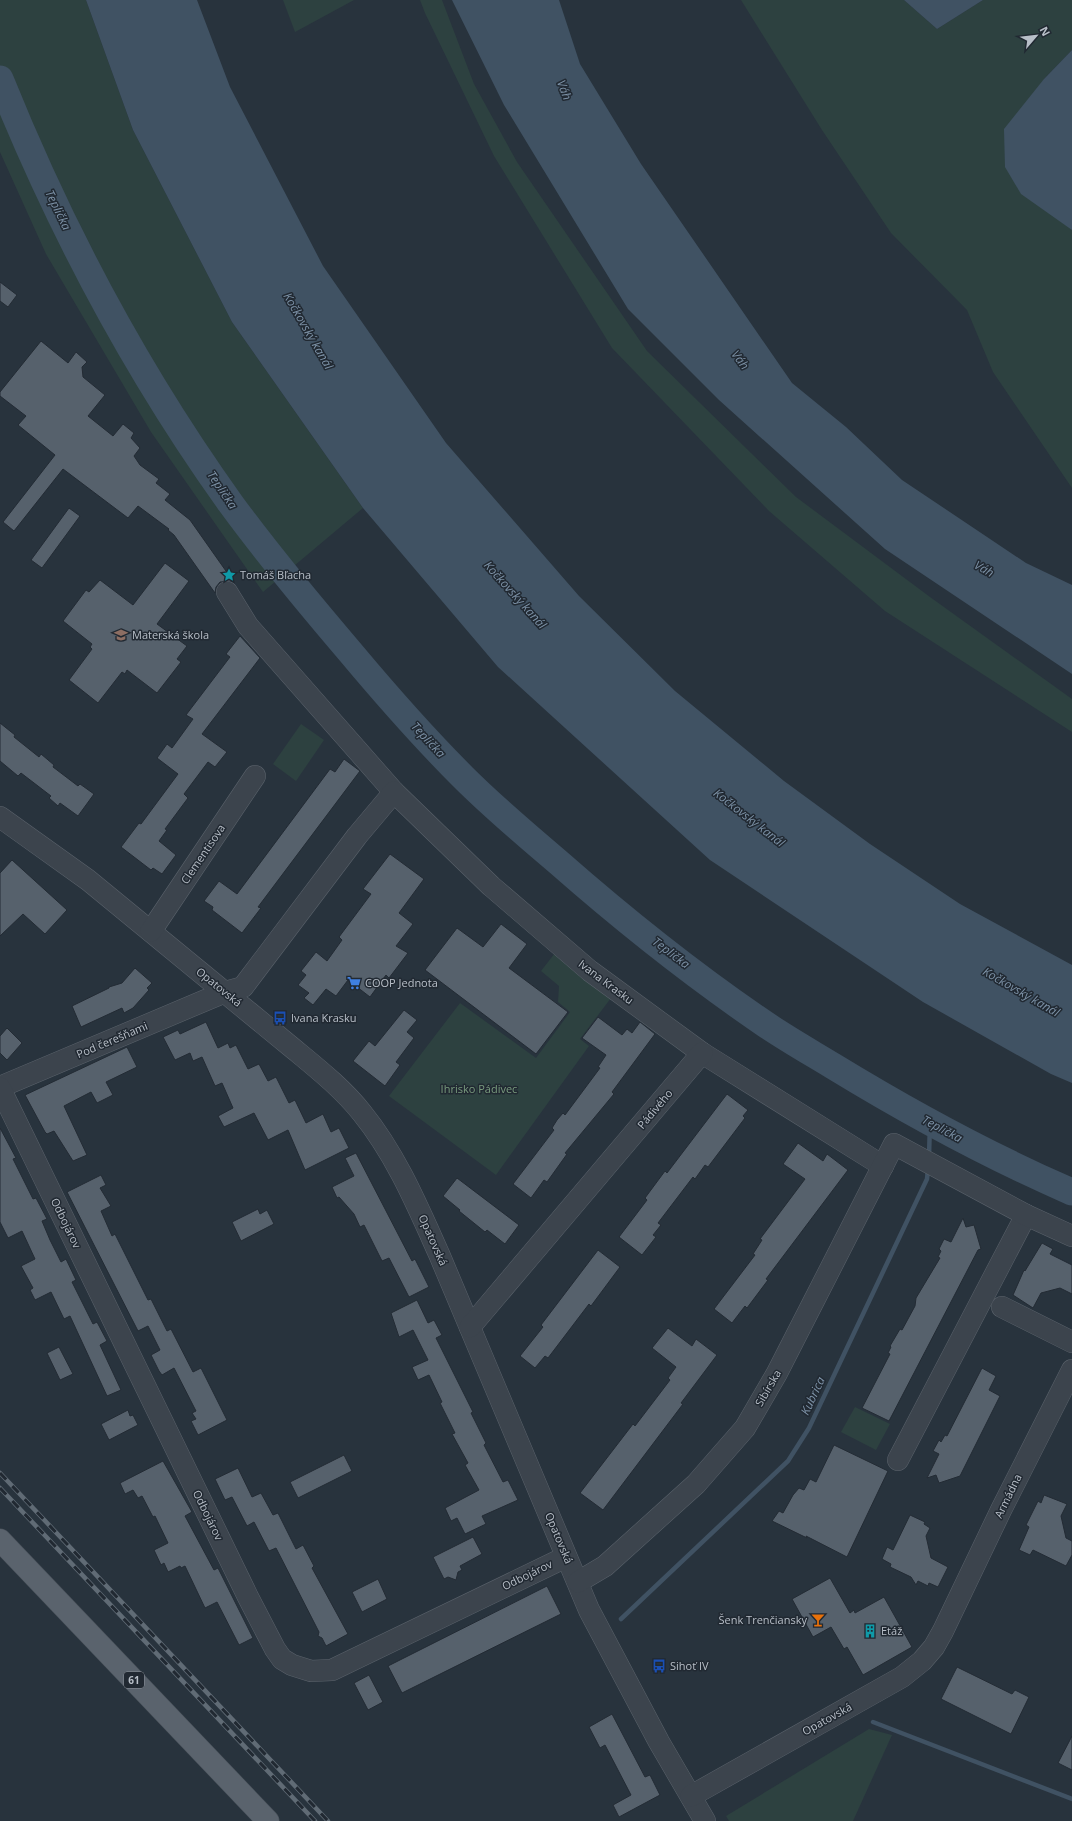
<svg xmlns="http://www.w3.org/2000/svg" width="1072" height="1821" font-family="'Open Sans',sans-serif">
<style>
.green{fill:#2d4140}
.water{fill:#405263}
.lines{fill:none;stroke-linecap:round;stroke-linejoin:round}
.stream{stroke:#405263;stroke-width:4.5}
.river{stroke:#405263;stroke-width:27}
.building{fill:#56616c;stroke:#232b34}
.minor-casing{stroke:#5a626b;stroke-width:22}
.major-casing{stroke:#485059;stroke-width:23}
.minor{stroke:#3c444d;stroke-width:21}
.major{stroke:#5a636d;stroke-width:22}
.rail-casing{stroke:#606b75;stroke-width:4.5}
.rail{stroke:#212932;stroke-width:3;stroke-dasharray:9;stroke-linecap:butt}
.labels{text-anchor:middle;stroke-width:3;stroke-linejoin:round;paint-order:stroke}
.shield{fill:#212932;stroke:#8b929b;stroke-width:1}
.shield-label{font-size:10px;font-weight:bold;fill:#b8bfc8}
.poi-label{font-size:11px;fill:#b8bfc8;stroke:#212932;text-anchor:start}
.street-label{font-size:11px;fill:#b8bfc8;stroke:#212932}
.park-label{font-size:11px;fill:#799b7e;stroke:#212932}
.water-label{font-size:12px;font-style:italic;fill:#7d92a7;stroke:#212932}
</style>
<rect width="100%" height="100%" fill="#28333d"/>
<g class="green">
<polygon points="0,0 86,0 133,130 232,322 363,508 263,592 151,432 46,254 0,152"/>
<polygon points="283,0 354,0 295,32"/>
<polygon points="420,0 442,0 474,84 517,162 647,351 796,497 930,597 1072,699 1072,732 885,611 769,511 612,348 494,156 425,13"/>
<polygon points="741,0 904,0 937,29 983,0 1072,0 1072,50 1044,79 1070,227 1072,230 1072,488 993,372 967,310 891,233 822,130"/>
<polygon points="301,724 324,740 296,781 273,764"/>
<polygon points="555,953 611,998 580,1039 589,1046 496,1175 389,1096 460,1003 536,1058 570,1012 558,1002 559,986 541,971"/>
<polygon points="855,1407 890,1424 876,1450 841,1432"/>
<polygon points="869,1729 892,1735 853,1821 729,1821 726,1816"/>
</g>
<g class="water">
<polygon points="86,0 197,0 230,87 323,266 446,443 579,596 675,691 784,781 870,844 960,904 1072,965 1072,1083 1051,1074 923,1002 710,860 498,667 363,508 232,322 133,130"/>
<polygon points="452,0 559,0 580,64 641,164 792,383 846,427 902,480 1026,563 1072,585 1072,674 885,549 719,400 628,309 504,105"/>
<polygon points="904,0 983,0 937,29"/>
<polygon points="1072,50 1072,230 1021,194 1005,167 1004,129 1044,79"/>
</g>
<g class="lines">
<g class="stream">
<polyline points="929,1156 930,1123"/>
<polyline points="621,1619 788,1461 809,1428 927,1179 928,1169"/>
<polyline points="873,1722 1072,1799"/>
</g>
<path class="river" d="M0,79C60,228 137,373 231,504C269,556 310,605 351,653C387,696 424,738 463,777C493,807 526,835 558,862C624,920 693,975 765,1024C787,1039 810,1052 833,1066C910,1113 989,1156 1072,1192"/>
</g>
<g class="building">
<polygon points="0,282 17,295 8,307 0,301"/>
<polygon points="41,341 68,363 76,352 87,362 82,367 83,377 105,395 88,416 113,436 123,424 134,433 131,438 140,448 134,456 140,465 159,479 156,483 170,494 165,500 190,520 233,581 220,582 216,587 215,593 174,535 168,530 169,529 138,506 128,518 63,469 14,531 3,522 55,455 18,425 26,416 0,396 0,392"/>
<polygon points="69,508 80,516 42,568 31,560"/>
<polygon points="165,563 189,581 157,624 187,646 177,659 181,662 157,693 127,670 125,674 122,672 98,703 69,680 92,649 90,647 92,644 63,621 86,590 89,592 100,580 133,605"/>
<polygon points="240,636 260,658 202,734 227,752 215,767 208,762 184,794 188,798 165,829 167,830 159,841 176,855 162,874 153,868 151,870 121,847 139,823 141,824 178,774 157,758 167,744 172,748 193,719 186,715 230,657 226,654"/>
<polygon points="0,723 15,735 14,737 39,757 41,754 54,765 53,767 78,786 80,784 94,794 78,816 60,803 58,806 49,798 51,796 21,773 18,776 0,761"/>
<polygon points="344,759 360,771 258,907 261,908 242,933 212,910 213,907 204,901 219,881 237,894 330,769 335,772"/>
<polygon points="390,854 424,879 399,913 413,924 396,946 408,953 389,978 386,975 370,997 348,980 336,996 326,989 313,1005 304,998 309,993 298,985 306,975 301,971 316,952 327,961 342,940 339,937 371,894 363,889"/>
<polygon points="12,860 67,910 45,934 23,914 0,936 0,873"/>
<polygon points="501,924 527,944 509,968 568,1012 536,1054 425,970 457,928 483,947"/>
<polygon points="135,968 152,983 147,988 149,990 133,1008 124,1013 122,1008 81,1027 72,1006 109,988 109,987 122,983"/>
<polygon points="404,1010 417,1020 407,1032 414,1038 396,1062 400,1065 385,1086 353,1061 369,1041 375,1046"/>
<polygon points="598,1017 622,1035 627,1029 632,1033 640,1022 655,1034 612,1092 614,1094 565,1153 567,1154 547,1182 544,1180 531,1198 513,1184 554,1130 552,1128 557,1120 563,1113 565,1115 600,1068 598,1067 606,1055 582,1038"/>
<polygon points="206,1022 218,1048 228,1043 230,1048 236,1045 248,1069 259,1064 268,1081 276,1077 289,1103 295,1100 306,1123 323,1114 331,1132 339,1128 349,1148 305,1170 288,1130 268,1140 254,1113 224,1127 218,1116 233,1108 222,1083 215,1086 202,1057 193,1061 190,1053 175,1060 163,1037 178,1030 180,1034"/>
<polygon points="7,1028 22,1043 7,1060 0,1053 0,1036"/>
<polygon points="127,1047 137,1067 106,1082 113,1095 97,1103 91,1092 64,1106 87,1155 73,1161 54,1131 47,1134 45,1132 25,1095"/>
<polygon points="727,1094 748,1110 743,1116 745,1118 708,1167 705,1165 695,1179 693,1177 658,1223 661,1225 653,1235 656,1237 642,1255 619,1237 647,1200 645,1198 665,1171 667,1173"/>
<polygon points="0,1128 16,1158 13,1159 33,1199 36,1198 47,1219 42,1221 50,1240 61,1262 66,1259 76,1280 72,1282 93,1324 97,1322 107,1341 100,1345 121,1390 107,1396 70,1316 64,1319 51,1292 35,1300 30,1290 33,1288 21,1266 35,1259 22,1231 8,1238 0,1222"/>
<polygon points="798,1143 823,1161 827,1154 848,1170 766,1279 768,1280 747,1308 745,1306 732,1323 714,1309 755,1255 753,1254 762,1240 760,1239 805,1179 783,1164"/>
<polygon points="356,1153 412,1261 415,1259 429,1287 409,1297 389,1258 382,1261 364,1225 360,1227 354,1214 339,1197 337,1198 332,1187 354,1176 345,1158"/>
<polygon points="101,1175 106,1185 100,1188 111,1206 101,1211 112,1236 115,1234 148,1300 151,1299 167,1331 171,1329 193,1372 201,1368 227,1420 198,1435 191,1421 196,1419 192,1413 196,1411 174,1368 162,1375 159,1371 151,1355 160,1350 148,1326 138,1331 67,1192"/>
<polygon points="457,1178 519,1225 505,1244 487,1230 485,1232 459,1211 460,1210 443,1196"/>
<polygon points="258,1209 260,1214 267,1210 274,1224 241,1241 232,1222"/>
<polygon points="963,1218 966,1227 974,1225 981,1249 978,1250 889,1421 862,1408 890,1354 888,1353 891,1347 890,1346 900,1329 902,1330 915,1306 916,1298 940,1258 938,1257 941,1251 939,1249 944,1239 951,1242"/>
<polygon points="1042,1243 1053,1249 1050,1254 1072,1265 1072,1294 1060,1288 1041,1293 1033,1308 1013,1295 1024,1270 1025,1271"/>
<polygon points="598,1250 620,1267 591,1306 589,1304 548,1358 545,1356 535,1368 520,1356 543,1327 541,1325"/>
<polygon points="417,1300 428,1323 434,1320 442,1335 436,1338 473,1412 471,1413 486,1443 484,1445 503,1482 508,1480 518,1500 482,1516 486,1524 465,1534 457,1518 451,1521 445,1508 479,1490 465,1465 468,1463 452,1434 455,1433 440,1403 442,1402 429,1375 418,1380 412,1367 428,1360 413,1330 399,1337 391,1313"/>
<polygon points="668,1328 692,1346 696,1339 717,1355 681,1403 683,1404 603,1510 580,1493 633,1424 635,1426 670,1380 668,1378 676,1367 652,1348"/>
<polygon points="59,1347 73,1374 60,1380 47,1353"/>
<polygon points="982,1368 996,1376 989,1390 1000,1396 960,1476 939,1483 936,1475 927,1478 939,1454 933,1451 939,1440 941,1442 945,1435 947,1436"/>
<polygon points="128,1410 130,1416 133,1415 138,1425 109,1440 101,1424"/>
<polygon points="834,1445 888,1471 847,1557 806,1536 807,1538 772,1521 779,1511 783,1513 793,1495 799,1488 804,1490 810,1479 816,1482"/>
<polygon points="344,1455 352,1471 298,1498 290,1482"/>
<polygon points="163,1461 192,1512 185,1516 214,1570 218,1568 253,1638 239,1645 217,1602 205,1608 185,1566 181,1568 180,1566 168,1572 164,1563 161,1565 154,1550 168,1543 155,1516 153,1517 142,1496 138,1498 133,1490 125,1494 120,1483"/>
<polygon points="238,1468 252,1497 261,1493 273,1515 278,1513 296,1549 303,1545 314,1566 312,1568 348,1634 326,1646 322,1638 318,1636 319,1632 276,1548 269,1551 254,1522 247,1526 232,1497 225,1500 215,1479"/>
<polygon points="1044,1495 1067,1504 1061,1516 1066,1538 1072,1541 1072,1555 1066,1566 1033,1550 1030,1555 1019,1550 1029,1527 1026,1525 1038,1501 1041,1503"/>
<polygon points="910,1515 925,1522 924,1524 930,1528 926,1536 931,1558 948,1567 938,1587 929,1583 928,1586 918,1581 916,1585 911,1577 890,1567 891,1564 882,1559 887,1547 893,1550"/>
<polygon points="473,1537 482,1554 460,1566 462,1570 458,1572 456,1580 448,1577 444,1579 433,1557"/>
<polygon points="830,1578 850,1613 854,1610 855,1613 884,1597 912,1647 863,1675 847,1647 844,1649 831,1627 813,1637 792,1599"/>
<polygon points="378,1579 387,1599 362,1612 352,1592"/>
<polygon points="547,1586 561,1614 402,1693 388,1666"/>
<polygon points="957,1667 1012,1694 1015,1690 1029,1697 1011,1734 941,1699"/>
<polygon points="369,1675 383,1702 368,1710 354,1683"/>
<polygon points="612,1714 645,1777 650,1775 660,1795 619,1817 613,1805 631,1795 605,1745 600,1748 589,1727"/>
<polygon points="1072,1736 1072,1770 1058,1763"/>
</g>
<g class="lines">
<g class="minor-casing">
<g id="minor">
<polyline points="227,592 248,626 394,792"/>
<path d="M0,817L88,880L295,1050C318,1069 343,1089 362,1113C396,1155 417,1205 439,1254L589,1610L659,1742L705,1821"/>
<polyline points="151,931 255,776"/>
<polyline points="0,1087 225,992 243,987 357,836 394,792 491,886 590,971 702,1053 883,1166"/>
<polyline points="0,1088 248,1597 275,1649 282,1659 292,1665 311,1671 332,1670 566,1557"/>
<polyline points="1002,1307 1072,1342"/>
<polyline points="470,1327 702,1053"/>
<polyline points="898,1460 1026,1215"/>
<polyline points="578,1582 605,1566 696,1484 745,1428 777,1373 894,1144 1026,1215 1072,1236"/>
<polyline points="691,1796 902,1677 922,1661 934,1647 943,1631 1001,1510 1072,1370"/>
</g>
</g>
<g class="major-casing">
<polyline id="major" points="0,1540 268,1821"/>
</g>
<use href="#minor" class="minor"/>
<use href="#major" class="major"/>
<g class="rail-casing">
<g id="rail">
<polyline points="0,1473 328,1821"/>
<polyline points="0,1488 315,1821"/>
</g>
</g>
<use href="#rail" class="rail"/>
</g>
<defs>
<g id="sight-bare" transform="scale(1.08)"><path d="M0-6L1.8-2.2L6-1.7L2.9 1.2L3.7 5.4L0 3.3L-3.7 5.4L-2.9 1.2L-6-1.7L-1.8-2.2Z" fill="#0f9aa8" stroke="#212932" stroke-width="2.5" paint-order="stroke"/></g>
<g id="school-bare" transform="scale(1.08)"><path d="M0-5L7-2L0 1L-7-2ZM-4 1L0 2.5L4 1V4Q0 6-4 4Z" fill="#8d6e63" stroke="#212932" stroke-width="2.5" paint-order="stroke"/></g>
<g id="supermarket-bare" transform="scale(1.08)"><path d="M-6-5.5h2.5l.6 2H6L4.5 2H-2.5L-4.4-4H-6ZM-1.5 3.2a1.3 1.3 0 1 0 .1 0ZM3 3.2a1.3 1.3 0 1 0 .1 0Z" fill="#3f7fe0" stroke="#212932" stroke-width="2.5" paint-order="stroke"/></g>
<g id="bus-bare" transform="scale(1.08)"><path d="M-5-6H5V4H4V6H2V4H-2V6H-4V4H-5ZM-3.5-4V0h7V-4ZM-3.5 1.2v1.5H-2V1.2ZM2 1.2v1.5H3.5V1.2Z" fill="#1a4fb4" stroke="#212932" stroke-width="2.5" paint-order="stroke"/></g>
<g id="bar-bare" transform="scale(1.08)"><path d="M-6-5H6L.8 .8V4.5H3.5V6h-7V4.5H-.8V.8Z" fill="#e8710a" stroke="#212932" stroke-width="2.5" paint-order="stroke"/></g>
<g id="building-bare" transform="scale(1.08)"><path d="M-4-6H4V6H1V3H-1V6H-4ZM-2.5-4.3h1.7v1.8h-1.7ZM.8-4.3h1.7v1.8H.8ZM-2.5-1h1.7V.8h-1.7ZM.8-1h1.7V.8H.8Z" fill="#0f9aa8" stroke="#212932" stroke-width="2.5" paint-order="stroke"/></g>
</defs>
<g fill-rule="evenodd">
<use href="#sight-bare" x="229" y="575"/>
<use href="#school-bare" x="121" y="635"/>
<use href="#supermarket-bare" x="354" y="983"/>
<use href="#bus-bare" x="280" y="1018"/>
<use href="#bar-bare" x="818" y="1620"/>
<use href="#building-bare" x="870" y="1631"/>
<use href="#bus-bare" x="659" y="1666"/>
</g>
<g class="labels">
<rect class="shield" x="124" y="1672" width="20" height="16" rx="3"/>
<g class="shield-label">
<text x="134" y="1684">61</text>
</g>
<g class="poi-label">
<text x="240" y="579">Tomáš Bľacha</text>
<text x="132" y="639">Materská škola</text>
<text x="365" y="987">COOP Jednota</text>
<text x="291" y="1022">Ivana Krasku</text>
<text x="807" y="1624" text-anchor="end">Šenk Trenčiansky</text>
<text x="881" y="1635">Etáž</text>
<text x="670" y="1670">Sihoť IV</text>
</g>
<g class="street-label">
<text transform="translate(203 854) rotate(-56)" y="4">Clementisova</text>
<text transform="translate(606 982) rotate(37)" y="4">Ivana Krasku</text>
<text transform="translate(219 987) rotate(39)" y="4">Opatovská</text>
<text transform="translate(112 1040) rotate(-23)" y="4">Pod čerešňami</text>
<text transform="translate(655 1109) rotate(-50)" y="4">Pádivého</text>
<text transform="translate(66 1223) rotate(64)" y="4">Odbojárov</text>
<text transform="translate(433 1240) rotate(66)" y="4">Opatovská</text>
<text transform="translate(768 1388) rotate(-60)" y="4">Sibírska</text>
<text transform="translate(1008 1496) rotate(-64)" y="4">Armádna</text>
<text transform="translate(208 1515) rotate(64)" y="4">Odbojárov</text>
<text transform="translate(559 1538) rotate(67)" y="4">Opatovská</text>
<text transform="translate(527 1575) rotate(-26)" y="4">Odbojárov</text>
<text transform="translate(827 1719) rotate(-29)" y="4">Opatovská</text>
</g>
<g class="park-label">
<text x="479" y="1093">Ihrisko Pádivec</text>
</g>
<g class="water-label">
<text transform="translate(564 90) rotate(69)" y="4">Váh</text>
<text transform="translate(58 210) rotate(64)" y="4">Teplička</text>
<text transform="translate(308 331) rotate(60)" y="4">Kočkovský kanál</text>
<text transform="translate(740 360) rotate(53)" y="4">Váh</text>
<text transform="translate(222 490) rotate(56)" y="4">Teplička</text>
<text transform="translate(984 569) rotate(30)" y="4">Váh</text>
<text transform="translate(515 595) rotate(48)" y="4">Kočkovský kanál</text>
<text transform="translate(428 740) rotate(47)" y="4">Teplička</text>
<text transform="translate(749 818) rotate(38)" y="4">Kočkovský kanál</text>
<text transform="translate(671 953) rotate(37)" y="4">Teplička</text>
<text transform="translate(1021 992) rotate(30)" y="4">Kočkovský kanál</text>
<text transform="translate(942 1129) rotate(28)" y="4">Teplička</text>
<text transform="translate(813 1396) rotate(-65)" y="4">Kubrica</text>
</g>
</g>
<g transform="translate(1036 36) rotate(62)" stroke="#212932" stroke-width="3" paint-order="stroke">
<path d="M0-3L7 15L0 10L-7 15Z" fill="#b8bfc8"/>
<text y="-6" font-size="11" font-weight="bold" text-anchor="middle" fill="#b8bfc8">N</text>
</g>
</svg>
